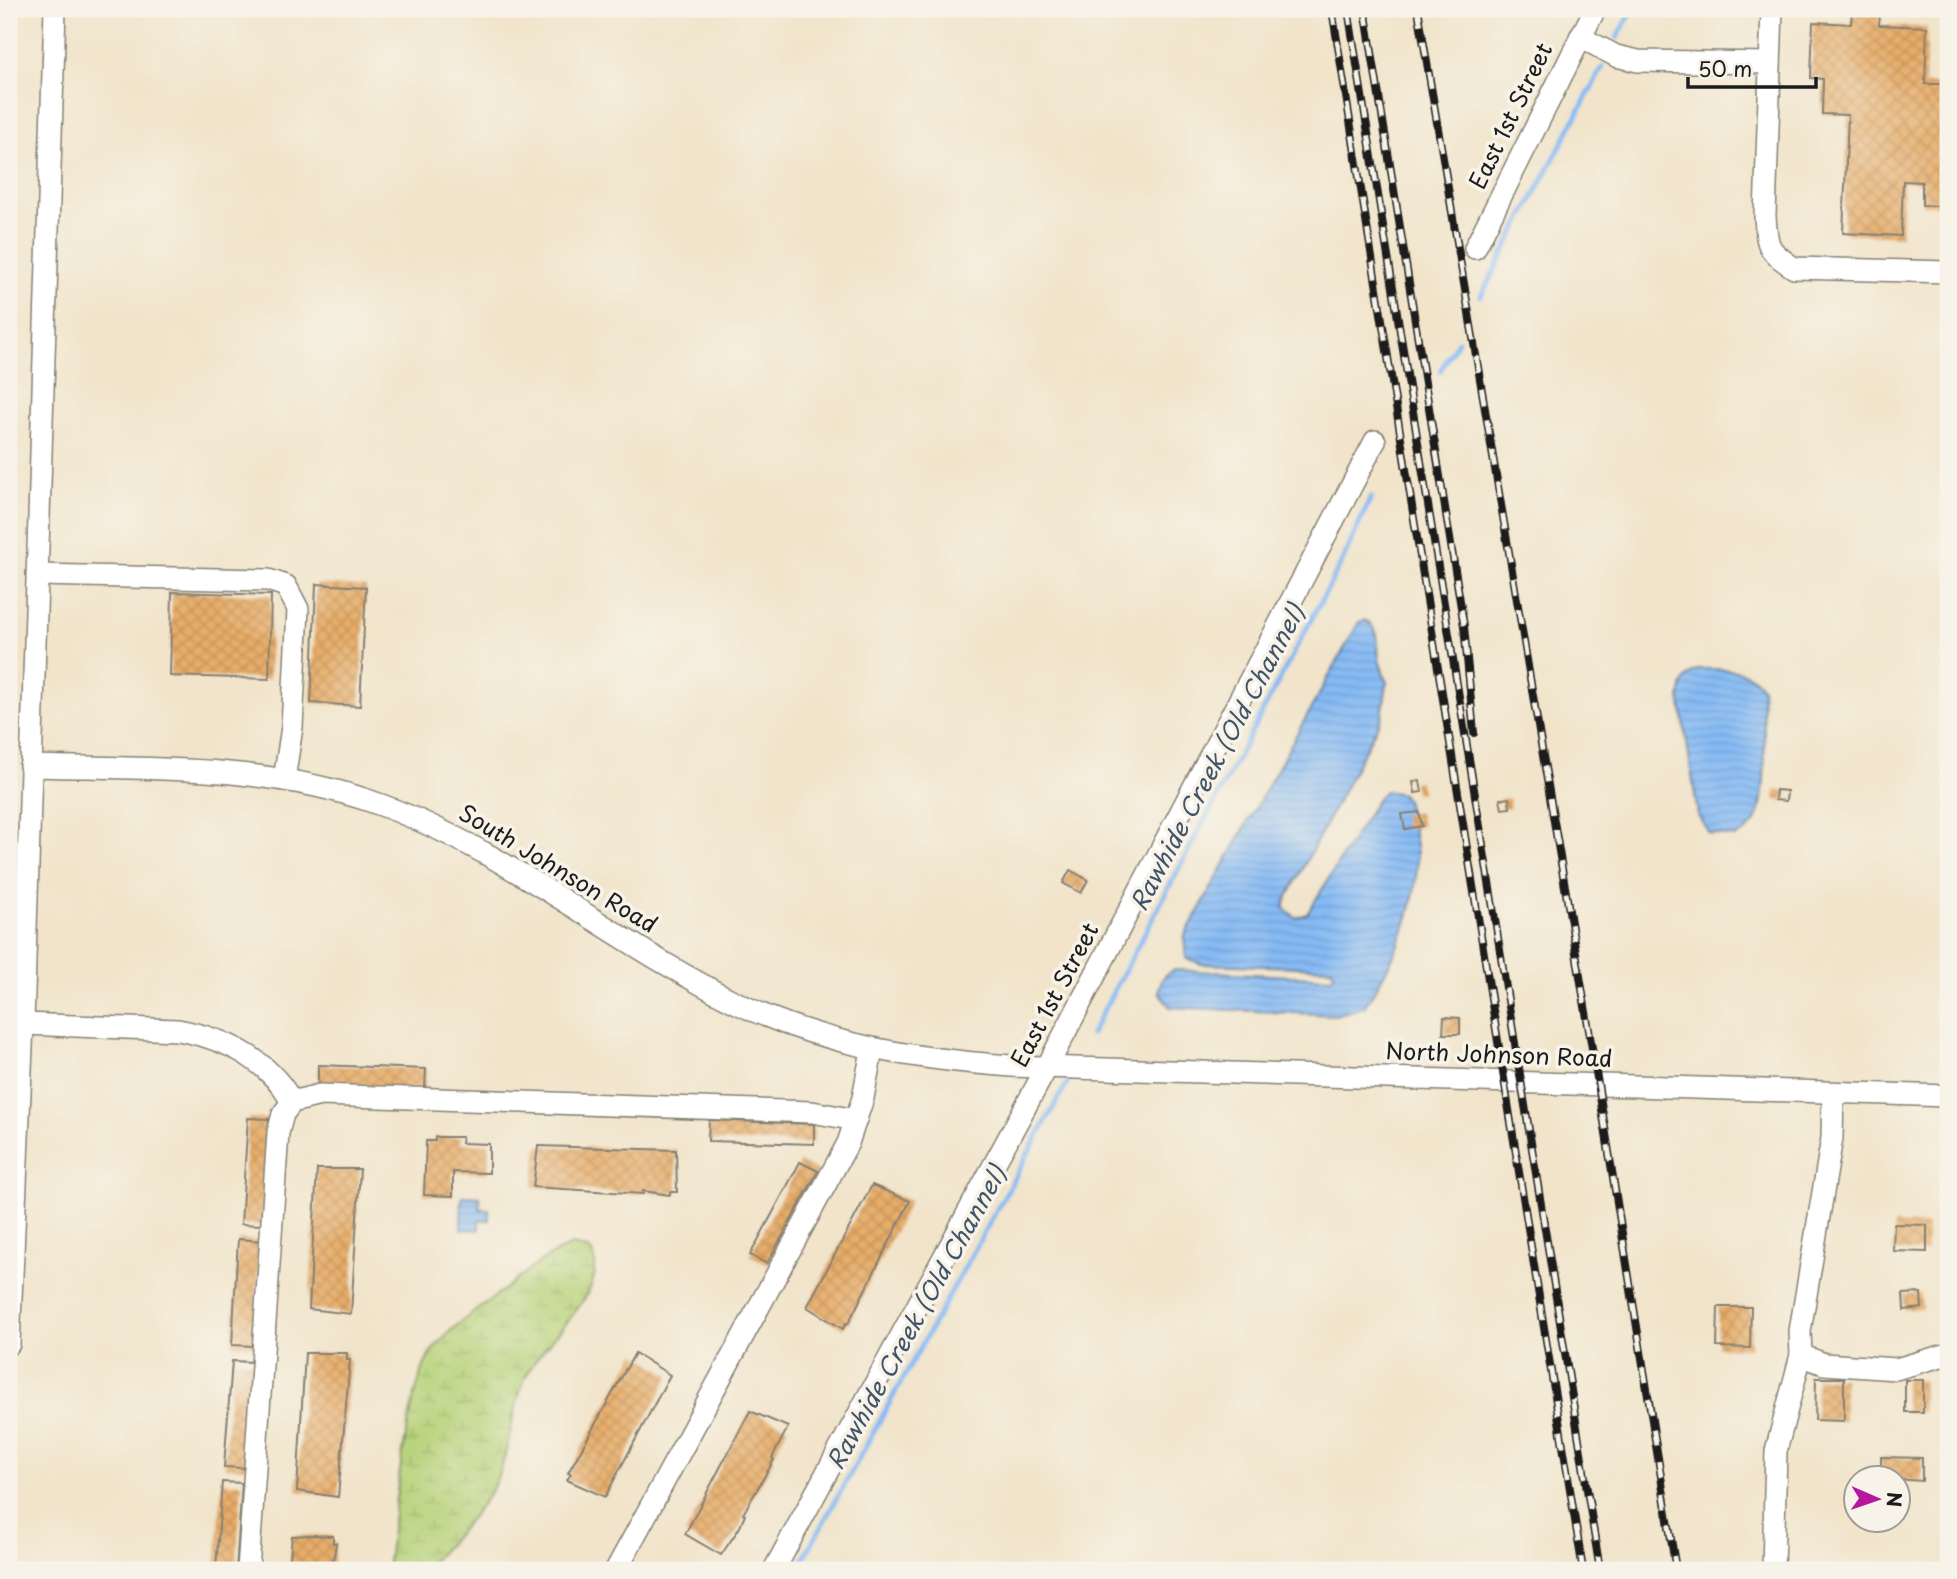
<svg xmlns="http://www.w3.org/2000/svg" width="1957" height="1579" font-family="'Playpen Sans',sans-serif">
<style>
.wetland{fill:url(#wetland-marsh);stroke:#69774a;stroke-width:2}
.water{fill:url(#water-rules);stroke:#506b88;stroke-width:2}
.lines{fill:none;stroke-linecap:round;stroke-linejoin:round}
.stream{stroke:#85baf4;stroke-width:5}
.building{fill:url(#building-cross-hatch)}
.minor-casing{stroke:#868073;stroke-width:24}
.minor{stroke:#fff;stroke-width:21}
.rail-casing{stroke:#1c1c1c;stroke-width:8}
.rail{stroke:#f7f3e8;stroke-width:5;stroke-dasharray:16;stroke-linecap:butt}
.labels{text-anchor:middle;stroke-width:7;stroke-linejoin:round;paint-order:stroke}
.street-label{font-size:23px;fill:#1c1c1c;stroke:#f7f3e8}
.water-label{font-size:24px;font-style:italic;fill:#415368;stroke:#f7f3e8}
</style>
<defs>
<pattern id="wetland-marsh" width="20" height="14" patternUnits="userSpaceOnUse" patternTransform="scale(1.75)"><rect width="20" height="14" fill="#b6d278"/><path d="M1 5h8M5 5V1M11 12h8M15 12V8" fill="none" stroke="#9cb467"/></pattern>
<pattern id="water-rules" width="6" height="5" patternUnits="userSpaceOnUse" patternTransform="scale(1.75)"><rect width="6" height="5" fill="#85baf4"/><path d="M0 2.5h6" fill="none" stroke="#729fd1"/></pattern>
<pattern id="building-cross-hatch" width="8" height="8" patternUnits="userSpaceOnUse" patternTransform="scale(1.75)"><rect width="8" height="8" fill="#e7ad69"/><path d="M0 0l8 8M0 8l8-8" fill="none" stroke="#c6945a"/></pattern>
</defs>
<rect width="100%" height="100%" fill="#f7f3e8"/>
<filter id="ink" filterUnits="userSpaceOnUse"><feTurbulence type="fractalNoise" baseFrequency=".0143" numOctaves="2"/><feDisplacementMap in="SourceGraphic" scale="14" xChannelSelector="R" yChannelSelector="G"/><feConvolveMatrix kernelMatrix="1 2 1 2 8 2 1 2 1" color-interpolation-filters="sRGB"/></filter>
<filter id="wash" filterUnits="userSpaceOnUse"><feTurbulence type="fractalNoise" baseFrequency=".00686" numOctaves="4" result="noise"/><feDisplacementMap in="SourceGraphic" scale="28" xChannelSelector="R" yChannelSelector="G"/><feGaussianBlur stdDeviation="1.57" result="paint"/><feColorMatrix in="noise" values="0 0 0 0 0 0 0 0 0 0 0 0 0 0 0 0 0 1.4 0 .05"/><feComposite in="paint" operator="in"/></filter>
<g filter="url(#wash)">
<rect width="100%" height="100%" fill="#f1e4ca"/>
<path class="wetland" d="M572,1245L590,1250C613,1284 554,1333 535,1361C509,1398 514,1444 495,1483C484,1507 443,1550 424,1570H387C393,1523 407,1386 432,1351C448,1329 475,1312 497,1295C520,1277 544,1256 572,1245Z"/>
<g class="water">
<path d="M1364,620L1370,623L1377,634L1379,660L1387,683L1382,717L1286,900L1284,908L1296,918L1307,914L1378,798L1385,791L1402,794L1406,800C1410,819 1417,840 1417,859C1417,910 1393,965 1364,1007L1335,1015L1170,1007L1159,992C1160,980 1164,974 1175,970L1330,978L1335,975L1331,968L1201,964L1186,958L1184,937L1359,622Z"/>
<path d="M1701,669C1721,669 1751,667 1762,688C1763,721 1769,784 1758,815C1754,826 1746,833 1735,837L1709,833L1698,815L1680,697C1682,682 1687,673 1701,669Z"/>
<polygon points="462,1196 480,1197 480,1209 489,1209 489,1220 479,1220 479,1230 461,1229"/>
</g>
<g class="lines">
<g class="stream">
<polyline points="1617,38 1633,9"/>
<polyline points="1481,296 1602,68"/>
<polyline points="1440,371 1458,341"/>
<polyline points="1091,1034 1343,560 1371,497"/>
<polyline points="797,1570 1067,1083"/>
</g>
</g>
<g id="blocks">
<g class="building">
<polygon points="1852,12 1880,13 1879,25 1927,27 1925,84 1944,84 1940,206 1922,205 1922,182 1903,181 1901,236 1843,233 1848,115 1822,114 1823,79 1811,78 1813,22 1851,24"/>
<polygon points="316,584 366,587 360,706 311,703"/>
<polygon points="172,592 271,595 269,679 170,676"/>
<polygon points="1420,781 1422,792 1415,793 1413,782"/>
<polygon points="1776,790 1787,791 1786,801 1775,800"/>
<polygon points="1509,798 1510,808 1502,809 1500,799"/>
<polygon points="1419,812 1422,826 1405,829 1402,814"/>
<polygon points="1070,870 1088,880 1081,893 1063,883"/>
<polygon points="1444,1017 1460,1018 1460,1034 1443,1034"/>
<polygon points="318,1065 426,1069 425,1089 318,1085"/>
<polygon points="248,1118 269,1119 262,1225 241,1224"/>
<polygon points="709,1120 814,1124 814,1144 708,1141"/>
<polygon points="435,1137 462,1137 461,1143 489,1144 489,1173 453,1172 453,1196 424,1195 426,1141 435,1141"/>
<polygon points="538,1146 676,1150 677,1192 670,1192 670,1195 643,1191 643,1194 533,1187"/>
<polygon points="800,1162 818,1171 767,1264 750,1255"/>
<polygon points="317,1169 360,1169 351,1314 309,1309"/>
<polygon points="872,1185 910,1201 848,1324 846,1323 843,1329 807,1307"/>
<polygon points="1894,1224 1927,1225 1927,1252 1893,1251"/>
<polygon points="238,1239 260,1241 254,1346 232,1345"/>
<polygon points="1921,1293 1922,1308 1904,1310 1903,1294"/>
<polygon points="1718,1307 1751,1307 1750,1348 1717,1347"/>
<polygon points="305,1353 347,1353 347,1360 350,1360 338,1497 297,1491"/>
<polygon points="635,1353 670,1375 605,1497 567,1480 571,1474 568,1473"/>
<polygon points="232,1361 252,1362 245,1468 224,1467"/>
<polygon points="1816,1378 1844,1378 1844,1421 1815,1420"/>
<rect x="1905" y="1380" width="18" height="32"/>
<polygon points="750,1411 788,1427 772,1458 774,1460 743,1514 745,1515 740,1527 721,1555 685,1534"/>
<polygon points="1881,1457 1922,1458 1922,1481 1881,1478"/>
<polygon points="222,1482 242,1483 236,1570 216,1570"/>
<polygon points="312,1535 333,1536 333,1543 336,1543 332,1570 289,1570 292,1536"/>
</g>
</g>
</g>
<g filter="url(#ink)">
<use href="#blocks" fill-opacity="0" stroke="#868073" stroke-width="2"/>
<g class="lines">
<g class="minor-casing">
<g id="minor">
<path d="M1772,9L1765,216C1767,247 1767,250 1794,268L1948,272"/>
<polyline points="1580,37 1616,56 1638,61 1770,63"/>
<polyline points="1475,248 1595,9"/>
<polyline points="37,575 268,580 286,586 298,609 292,727 284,780"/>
<path d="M30,766C144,769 261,764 370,801C504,847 610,940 735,1002C822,1045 915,1059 1011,1066L1948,1096"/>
<path d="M23,1024L178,1030C226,1039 267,1058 292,1102"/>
<polyline points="1833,1093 1832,1138 1800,1331 1801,1355 1824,1364 1896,1369 1948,1354"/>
<polyline points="9,1344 23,1024 55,9"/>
<polyline points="248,1570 278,1133 283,1114 292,1102 320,1095 812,1112 856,1120"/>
<polyline points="616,1570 848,1143 863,1098 872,1050"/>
<polyline points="774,1570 1047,1067 1375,441"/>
<polyline points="1773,1570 1776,1451 1801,1355"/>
</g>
</g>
<use href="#minor" class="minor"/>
<g class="rail-casing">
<g id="rail">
<polyline points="1332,9 1583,1570"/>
<polyline points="1348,9 1600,1570"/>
<polyline points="1365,9 1464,626 1474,733"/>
<polyline points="1418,9 1598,1084 1676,1570"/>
</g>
</g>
<use href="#rail" class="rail"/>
</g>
</g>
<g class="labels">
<g class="street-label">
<text transform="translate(1511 116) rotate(-64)" y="8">East 1st Street</text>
<text transform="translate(558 869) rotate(31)" y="8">South Johnson Road</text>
<text transform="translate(1055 995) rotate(-62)" y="8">East 1st Street</text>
<text transform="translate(1499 1055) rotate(2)" y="8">North Johnson Road</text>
</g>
<g class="water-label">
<text transform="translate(1218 758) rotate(-62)" y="8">Rawhide Creek (Old Channel)</text>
<text transform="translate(917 1318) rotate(-61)" y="8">Rawhide Creek (Old Channel)</text>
</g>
</g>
<rect width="1957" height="1579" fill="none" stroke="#f7f3e8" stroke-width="35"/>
<g transform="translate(1877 1499) rotate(92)"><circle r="33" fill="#f7f3e8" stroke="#9f9d96" stroke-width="2"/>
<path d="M0-5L12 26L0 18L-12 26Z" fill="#b5179e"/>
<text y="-10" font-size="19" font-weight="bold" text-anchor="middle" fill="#1c1c1c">N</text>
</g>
<path d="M1688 77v10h128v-10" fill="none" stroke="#1c1c1c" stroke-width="3.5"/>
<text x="1698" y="77" font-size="21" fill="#1c1c1c" stroke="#f7f3e8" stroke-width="5" paint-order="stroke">50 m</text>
</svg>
